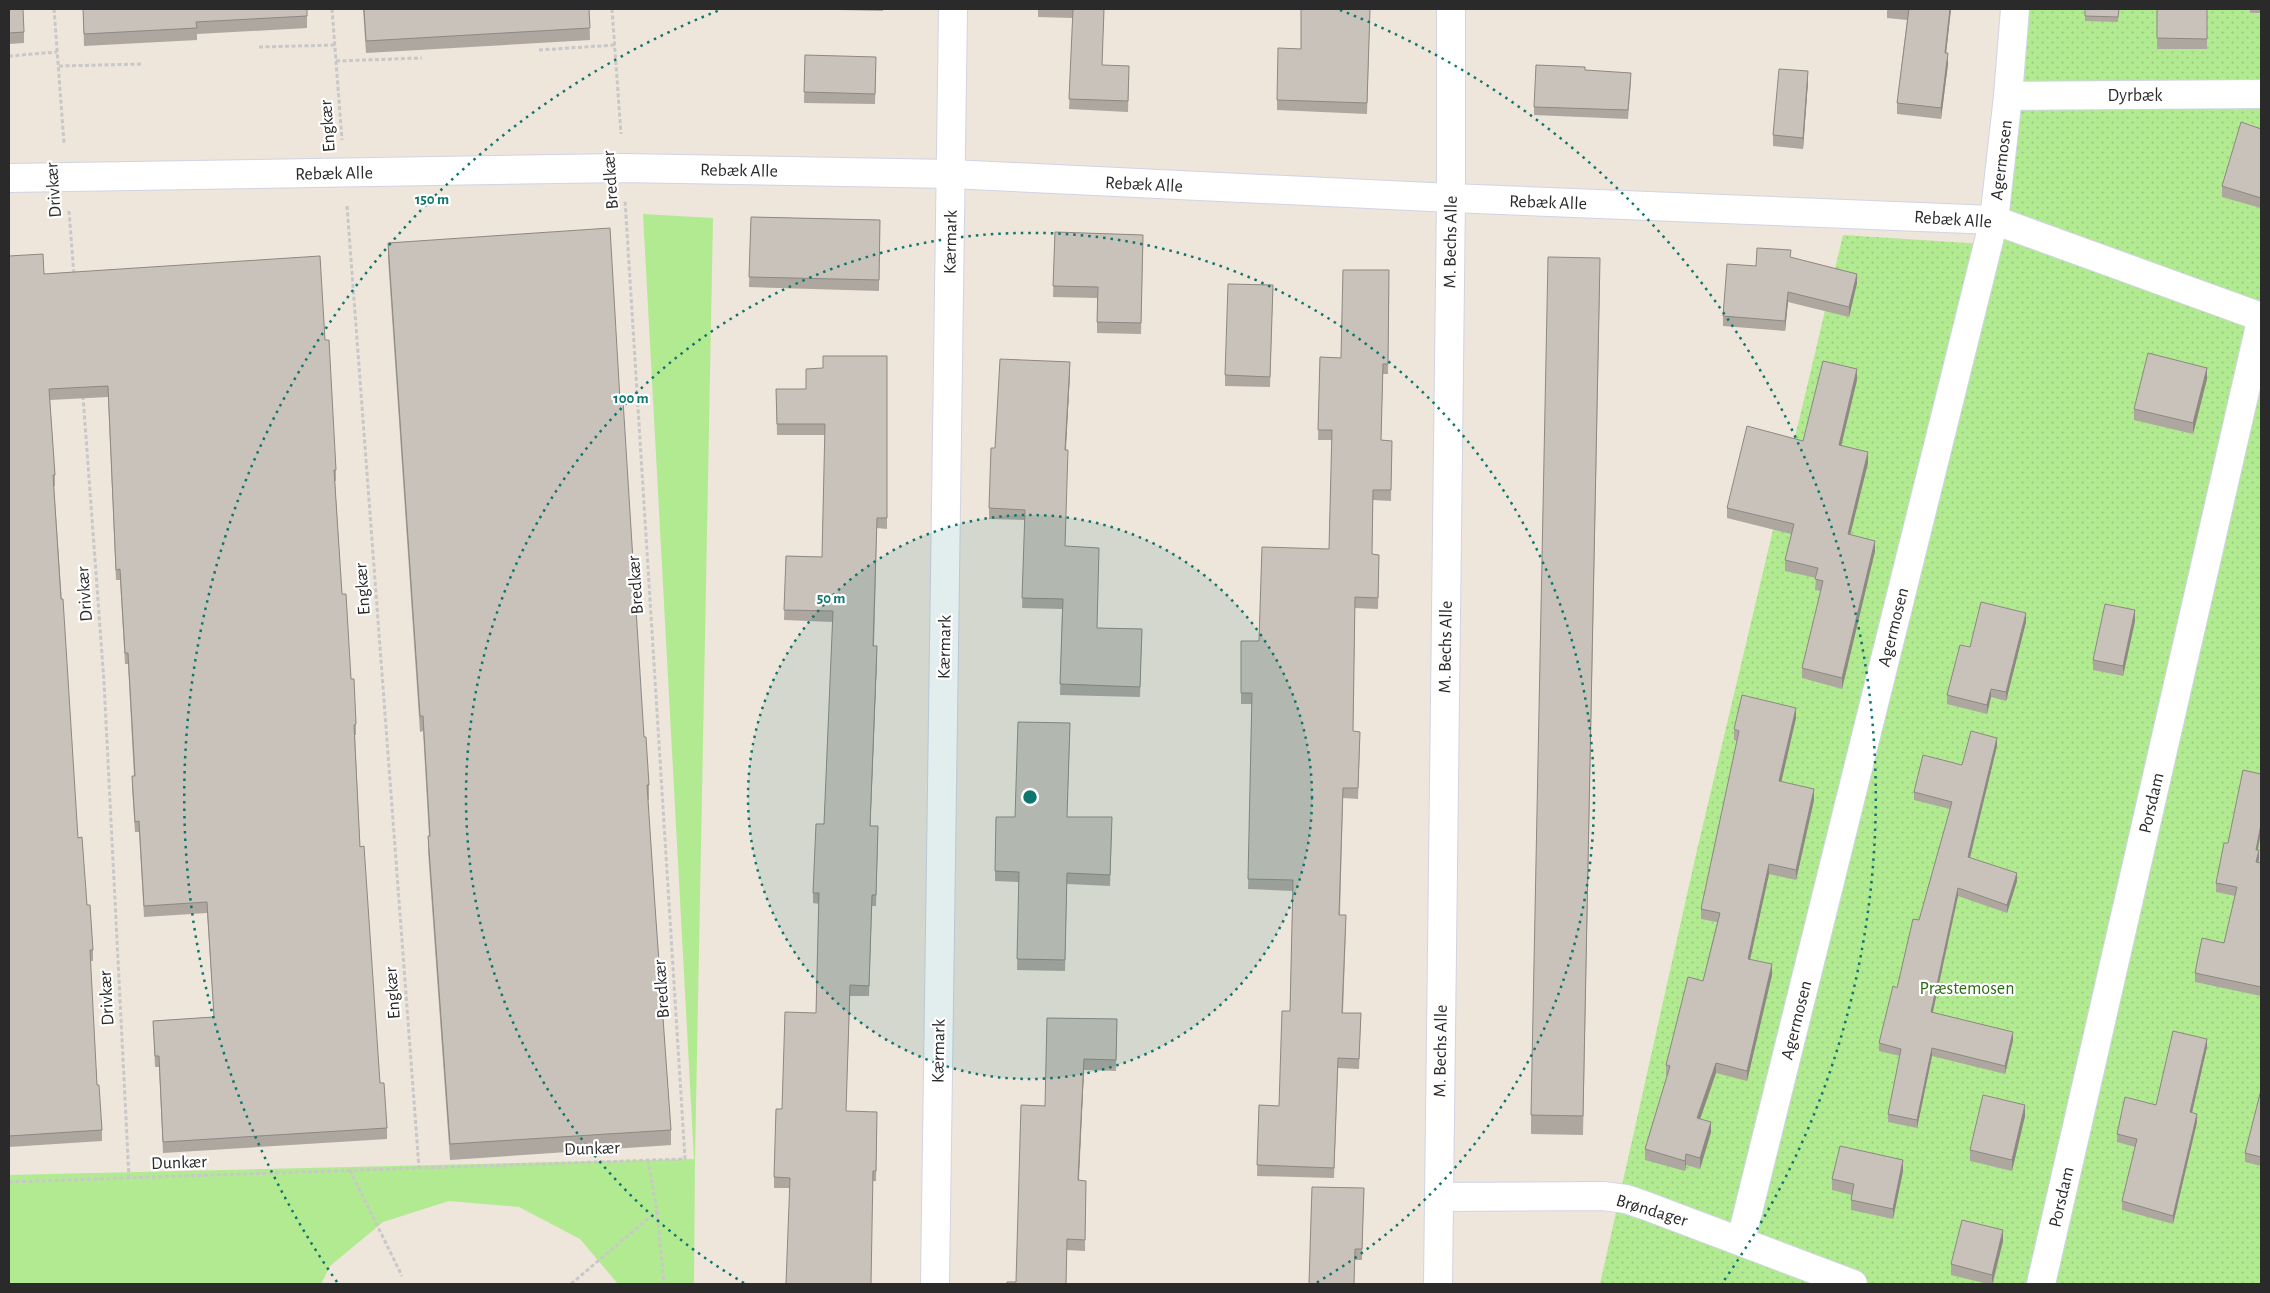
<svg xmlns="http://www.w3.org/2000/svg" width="2270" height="1293" font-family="'Alegreya Sans',sans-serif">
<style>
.grass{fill:#b2ea92}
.garden{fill:url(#garden-dots)}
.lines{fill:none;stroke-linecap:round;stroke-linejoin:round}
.street-casing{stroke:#d0d4e5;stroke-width:30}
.path{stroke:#c8c8c8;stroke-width:3;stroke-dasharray:4 2.5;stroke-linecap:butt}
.street{stroke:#fff;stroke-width:28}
.wall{fill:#ada7a0}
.shaded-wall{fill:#8d8882}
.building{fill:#c9c2ba;stroke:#8d8882}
.ring{fill:none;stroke:#0f766e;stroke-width:2.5;stroke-dasharray:2.5 5}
.labels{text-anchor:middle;stroke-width:4.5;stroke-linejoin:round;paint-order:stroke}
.street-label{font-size:18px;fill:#2a2a2a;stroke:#fff}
.park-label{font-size:18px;fill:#296e13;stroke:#fff}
.centre{fill:#0f766e;stroke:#fff;stroke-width:2.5}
.ring-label{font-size:15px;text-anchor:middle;font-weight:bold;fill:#0f766e;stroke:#fff;stroke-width:4.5;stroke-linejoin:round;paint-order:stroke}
</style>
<defs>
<pattern id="garden-dots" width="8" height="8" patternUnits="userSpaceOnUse" patternTransform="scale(1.25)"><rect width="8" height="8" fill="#b2ea92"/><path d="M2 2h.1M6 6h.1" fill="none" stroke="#99c97e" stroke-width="1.8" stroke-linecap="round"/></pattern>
</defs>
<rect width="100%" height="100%" fill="#eee5db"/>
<polygon class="grass" points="643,214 713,218 695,1159 694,1284 618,1284 580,1239 519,1207 449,1201 383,1222 330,1266 321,1284 9,1284 9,1175 694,1159"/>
<polygon class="garden" points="2023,9 2261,9 2261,1284 1600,1284 1697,850 1843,235 1999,245"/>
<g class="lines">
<g class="street-casing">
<g id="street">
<polyline points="2008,96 2261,94"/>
<polyline points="9,178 623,168 951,174 1451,198 1994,220 2261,317"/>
<polyline points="1439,1197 1603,1196 1626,1199 1649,1207 1853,1284"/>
<polyline points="1741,1240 1994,220 2008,96 2015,9"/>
<polyline points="935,1284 953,9"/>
<polyline points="1438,1284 1451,198 1451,9"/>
<polyline points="2041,1284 2261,321"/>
</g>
</g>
<g class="path">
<polyline points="54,9 64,143"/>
<polyline points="332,9 342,140"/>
<polyline points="612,9 621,134"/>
<polyline points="259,47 335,45"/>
<polyline points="539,50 615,45"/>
<polyline points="9,56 57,52"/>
<polyline points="336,61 422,58"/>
<polyline points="59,66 143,64"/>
<polyline points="347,206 419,1168"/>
<polyline points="69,211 74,275"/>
<polyline points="83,396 104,682 129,1178"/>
<polyline points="648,1160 657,1211 664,1284"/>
<polyline points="350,1170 402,1276"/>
<polyline points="9,1182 685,1159 625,200"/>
<polyline points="571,1284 657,1211"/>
</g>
<use href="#street" class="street"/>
</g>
<g class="wall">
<polygon points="9,9 24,32 24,43 9,44"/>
<polygon points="83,9 307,9 307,28 197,34 197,40 84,46"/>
<polygon points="363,9 589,9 590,40 366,53"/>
<polygon points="837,9 883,9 883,11 837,10"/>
<polygon points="1038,9 1104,9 1102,65 1129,76 1128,112 1069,109 1073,18 1038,17"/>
<polygon points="1301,9 1378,9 1378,10 1370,10 1367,114 1277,110 1277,100 1301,49"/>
<polygon points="1887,9 1951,9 1946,53 1948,64 1941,119 1897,114 1897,103 1907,20 1887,18"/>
<polygon points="2085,9 2119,9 2118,22 2085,21"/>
<rect x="2157" y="9" width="50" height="40"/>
<rect x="2250" y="9" width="11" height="4"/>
<polygon points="805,55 876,68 875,104 804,103"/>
<polygon points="1585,70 1631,81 1628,119 1534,115 1534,107"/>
<polygon points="1808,82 1803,149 1773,146 1773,135"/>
<polygon points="2261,129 2261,208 2222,197 2222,186"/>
<polygon points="751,217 880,220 879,291 749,287"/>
<polygon points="1055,232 1143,246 1141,334 1097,333 1097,298 1053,297"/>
<polygon points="388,243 620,400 644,737 649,785 649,800 648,800 655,906 671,1130 671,1145 450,1160 428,851 428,836 429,836 423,731 420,732 388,258"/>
<polygon points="9,256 44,274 325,340 336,470 336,481 335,481 342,594 351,679 356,724 356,735 355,735 360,847 380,1083 387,1128 387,1139 163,1153 159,1067 155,1067 153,1021 214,1017 207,913 144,917 139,832 135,832 132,787 132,776 134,776 128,664 125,664 120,580 116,580 108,397 50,400 55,475 55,486 54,486 78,838 93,950 93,961 90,961 97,1085 102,1130 102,1141 9,1147"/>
<polygon points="1791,257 1857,283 1849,317 1788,302 1785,331 1723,326 1723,316 1756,266"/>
<polygon points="1389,270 1388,374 1383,374 1381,440 1392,441 1391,501 1373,500 1372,554 1379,555 1378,609 1355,608 1353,731 1360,742 1358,799 1343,798 1340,915 1346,926 1343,1013 1361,1013 1359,1069 1338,1068 1334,1178 1257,1176 1259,1105 1279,1106 1290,1011 1293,891 1248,889 1252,704 1241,704 1241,641 1259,641 1329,549 1332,440 1318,440 1320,357 1341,358"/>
<polygon points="1600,277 1583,1135 1531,1134 1531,1115"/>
<polygon points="1273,285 1270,387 1225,386 1225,375"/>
<polygon points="887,356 887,529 877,528 874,646 877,657 870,826 878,837 876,906 872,906 869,996 850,996 846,1111 877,1123 876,1181 790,1188 774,1188 774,1177 782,1109 816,1013 819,904 813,903 813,893 824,824 833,622 784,620 786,556 822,557 825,435 777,435 776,389 806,389 823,368"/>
<polygon points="1070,373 1066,450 1065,546 1097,628 1142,629 1140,697 1060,695 1062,609 1022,608 1025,520 989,519 989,508 995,448"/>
<polygon points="2207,379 2193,434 2134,420 2134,409"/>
<polygon points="1857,380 1841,445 1868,463 1850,534 1875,551 1842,689 1802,678 1802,668 1821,591 1815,590 1816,578 1785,571 1785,560 1791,534 1727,518 1727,508 1803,441"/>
<polygon points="2135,621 2123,676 2093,670 2093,660"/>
<polygon points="2026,622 2006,701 1991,697 1987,714 1947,704 1947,695 1970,647"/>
<polygon points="1796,718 1781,782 1814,800 1796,880 1769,874 1750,959 1772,975 1747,1081 1716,1073 1700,1119 1711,1132 1700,1169 1686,1165 1685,1171 1645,1160 1645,1149 1667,1076 1666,1076 1666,1065 1703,981 1717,922 1701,919 1701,909 1737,741 1734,740 1734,729"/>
<polygon points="1070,734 1067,817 1112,828 1110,886 1067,884 1065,971 1017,970 1019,882 995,881 995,871 1015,817"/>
<polygon points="1997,746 1970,858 2017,881 2007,913 1958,896 1933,1012 2013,1040 2005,1074 1932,1056 1917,1128 1888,1122 1888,1114 1900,1056 1879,1051 1879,1043 1919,920 1950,809 1914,800 1914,792"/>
<polygon points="2258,850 2259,859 2258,862 2261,863 2261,996 2195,982 2195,973 2224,943 2235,896 2216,892 2216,883"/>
<polygon points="1117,1019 1116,1071 1084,1070 1079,1180 1086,1181 1085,1251 1067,1250 1016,1282 1045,1106"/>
<polygon points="2207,1047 2192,1113 2197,1122 2173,1224 2122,1210 2122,1201 2135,1147 2117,1142 2117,1134 2156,1105"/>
<polygon points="2261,1090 2261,1166 2245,1162 2245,1153"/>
<polygon points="2025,1116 2012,1171 1970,1161 1970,1150"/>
<polygon points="1903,1171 1893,1219 1851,1210 1851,1200 1852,1195 1832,1190 1832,1179"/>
<polygon points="1364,1188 1362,1260 1355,1260 1309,1284"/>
<polygon points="2003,1241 1993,1284 1988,1284 1951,1275 1951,1264"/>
</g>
<g class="shaded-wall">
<polygon points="1950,9 1951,9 1945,63 1945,53"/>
<polygon points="1948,53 1948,64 1941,119 1941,108"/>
<polygon points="1808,71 1808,82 1803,149 1803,138"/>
<polygon points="1857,274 1857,283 1849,317 1849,307"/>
<polygon points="1788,292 1788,302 1785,331 1785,321"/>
<polygon points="1070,362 1070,373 1065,461 1065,450"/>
<polygon points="2207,368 2207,379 2193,434 2193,423"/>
<polygon points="1857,369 1857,380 1839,455 1839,445"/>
<polygon points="1868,452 1868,463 1848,544 1848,534"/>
<polygon points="1875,541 1875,551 1842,689 1842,678"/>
<polygon points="2135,610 2135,621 2123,676 2123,666"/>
<polygon points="2026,613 2026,622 2006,701 2006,692"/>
<polygon points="877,646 877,657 870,837 870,826"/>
<polygon points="1991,689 1991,697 1987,714 1987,705"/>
<polygon points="1796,708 1796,718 1779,792 1779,781"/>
<polygon points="1997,738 1997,746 1968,865 1968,857"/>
<polygon points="1814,789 1814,800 1796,880 1796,870"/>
<polygon points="2261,824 2261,833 2256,859 2256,850"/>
<polygon points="2259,850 2259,859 2256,871 2256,862"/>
<polygon points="1769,864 1769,874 1748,969 1748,959"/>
<polygon points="2017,873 2017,881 2007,913 2007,905"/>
<polygon points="1958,888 1958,896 1931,1020 1931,1012"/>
<polygon points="1772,964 1772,975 1747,1081 1747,1071"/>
<polygon points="2013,1032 2013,1040 2005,1074 2005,1066"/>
<polygon points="2207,1039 2207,1047 2190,1121 2190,1112"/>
<polygon points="1932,1048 1932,1056 1917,1128 1917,1120"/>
<polygon points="1084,1059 1084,1070 1078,1191 1078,1180"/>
<polygon points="1716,1063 1716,1073 1697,1128 1697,1118"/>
<polygon points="2025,1105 2025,1116 2012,1171 2012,1160"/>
<polygon points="2197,1114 2197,1122 2173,1224 2173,1216"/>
<polygon points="1711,1122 1711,1132 1700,1169 1700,1158"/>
<polygon points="1686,1154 1686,1165 1685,1171 1685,1161"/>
<polygon points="1903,1160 1903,1171 1893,1219 1893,1209"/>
<polygon points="2003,1230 2003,1241 1992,1284 1992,1275"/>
</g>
<g class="building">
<polygon points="9,9 23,9 24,32 9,33"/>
<polygon points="83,9 307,9 307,16 196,22 197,28 84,34"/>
<polygon points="364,9 589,9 590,28 366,41"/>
<polygon points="1073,9 1104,9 1102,65 1129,66 1128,101 1069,99"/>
<polygon points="1301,9 1370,9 1367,103 1277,100 1278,48 1301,49"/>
<polygon points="1902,9 1950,9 1945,53 1948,53 1941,108 1897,103 1909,9"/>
<polygon points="2085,9 2119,9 2118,17 2085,16"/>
<polygon points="2157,9 2207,9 2207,39 2157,38"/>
<polygon points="805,55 876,57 875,94 804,92"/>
<polygon points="1536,65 1585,67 1585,70 1631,73 1628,110 1534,107"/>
<polygon points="1779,69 1808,71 1803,138 1773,135"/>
<polygon points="2241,122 2261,129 2261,198 2222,186"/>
<polygon points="751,217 880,220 879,280 749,277"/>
<polygon points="610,228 620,400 623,400 644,737 646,737 649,785 647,785 655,906 671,1130 450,1144 428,836 430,836 423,716 420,716 388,243"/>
<polygon points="1055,232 1143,235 1141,323 1097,322 1098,287 1053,286"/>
<polygon points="1757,248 1791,250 1790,257 1857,274 1849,307 1788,292 1785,321 1723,316 1727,264 1756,266"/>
<polygon points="43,254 44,274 320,256 325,340 329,340 336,470 334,470 342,594 346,594 351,679 354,679 356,724 354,725 360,847 364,846 380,1083 384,1083 387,1128 163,1142 159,1056 155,1056 153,1021 214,1017 207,902 144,906 139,821 135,822 132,776 135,776 128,653 125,653 120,569 116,570 108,386 49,389 55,475 53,475 61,599 63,599 78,838 82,837 87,905 90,905 93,950 90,950 97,1085 99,1085 102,1130 9,1136 9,256"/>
<polygon points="1548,257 1600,258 1583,1116 1531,1115"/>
<polygon points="1343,270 1389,270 1388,364 1383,364 1381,440 1392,441 1391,490 1373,490 1372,554 1379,555 1378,598 1355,597 1353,731 1360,732 1358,788 1343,788 1339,915 1346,915 1342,1013 1361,1013 1359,1059 1338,1058 1334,1168 1257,1165 1259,1105 1279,1106 1282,1011 1290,1011 1293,880 1248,879 1252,693 1241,693 1241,641 1259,641 1262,547 1329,549 1332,430 1318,430 1320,357 1341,358"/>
<polygon points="1228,284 1273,285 1270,377 1225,375"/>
<polygon points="2148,353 2207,368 2193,423 2134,409"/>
<polygon points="823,356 887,356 887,518 877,518 873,646 877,646 870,826 878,826 876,895 872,895 869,986 850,985 846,1111 877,1112 876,1171 873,1171 871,1284 786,1284 790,1178 774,1177 776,1109 782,1109 785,1012 816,1013 819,893 813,893 816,824 824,824 833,611 784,610 786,556 822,557 825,424 777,424 776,389 806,389 806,369 823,368"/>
<polygon points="1000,359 1070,362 1065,450 1068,450 1065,546 1099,548 1097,628 1142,629 1140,687 1060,684 1063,599 1022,598 1025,510 989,508 991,448 995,448"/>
<polygon points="1823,361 1857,369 1839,445 1868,452 1848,534 1875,541 1842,678 1802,668 1823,581 1815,579 1818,568 1785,560 1794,524 1727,508 1747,426 1803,441"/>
<polygon points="1981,602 2026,613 2006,692 1991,689 1987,705 1947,695 1960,645 1970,647"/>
<polygon points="2105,604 2135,610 2123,666 2093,660"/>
<polygon points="1742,695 1796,708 1779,781 1814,789 1796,870 1769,864 1748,959 1772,964 1747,1071 1716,1063 1697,1118 1711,1122 1700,1158 1686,1154 1685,1161 1645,1149 1670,1066 1666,1065 1688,977 1703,981 1720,913 1701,909 1739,731 1734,729"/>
<polygon points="1018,722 1070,723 1067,817 1112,817 1110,875 1067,873 1065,960 1017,959 1019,872 995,871 996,817 1015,817"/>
<polygon points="1971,731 1997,738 1968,857 2017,873 2007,905 1958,888 1931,1012 2013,1032 2005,1066 1932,1048 1917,1120 1888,1114 1901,1049 1879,1043 1893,986 1897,988 1913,919 1919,920 1952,802 1914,792 1923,755 1962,765"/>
<polygon points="2243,770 2261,774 2261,824 2256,850 2259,850 2256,862 2261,863 2261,987 2195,973 2202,938 2224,943 2237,887 2216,883 2224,843 2228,843"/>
<polygon points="1047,1018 1117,1019 1116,1060 1084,1059 1078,1180 1086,1181 1085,1240 1067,1239 1066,1284 1007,1284 1007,1282 1016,1282 1021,1105 1045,1106"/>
<polygon points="2173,1031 2207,1039 2190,1112 2197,1114 2173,1216 2122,1201 2137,1139 2117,1134 2125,1097 2156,1105"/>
<polygon points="2261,1090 2261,1157 2245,1153"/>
<polygon points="1983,1095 2025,1105 2012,1160 1970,1150"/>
<polygon points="1840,1146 1903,1160 1893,1209 1851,1200 1854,1184 1832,1179"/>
<polygon points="1312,1187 1364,1188 1362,1249 1355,1249 1354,1284 1309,1284"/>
<polygon points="1962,1220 2003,1230 1992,1275 1951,1264"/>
</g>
<circle cx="1030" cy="797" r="282" fill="#0f766e" fill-opacity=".12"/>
<g class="ring">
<circle cx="1030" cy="797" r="282"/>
<path d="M744 1283A564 564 0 1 1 1316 1283"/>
<path d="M337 1282A846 846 0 0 1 720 10M1340 10A846 846 0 0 1 1723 1282"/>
</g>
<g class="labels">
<g class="street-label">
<text x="2135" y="101">Dyrbæk</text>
<text transform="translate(327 126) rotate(-94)" y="6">Engkær</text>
<text transform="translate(2001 160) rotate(-83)" y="6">Agermosen</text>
<text transform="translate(739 170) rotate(1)" y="6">Rebæk Alle</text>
<text transform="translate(334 173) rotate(-1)" y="6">Rebæk Alle</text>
<text transform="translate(610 180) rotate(-94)" y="6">Bredkær</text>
<text transform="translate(1144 184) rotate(3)" y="6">Rebæk Alle</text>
<text transform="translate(53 190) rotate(-94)" y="6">Drivkær</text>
<text transform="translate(1548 202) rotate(2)" y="6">Rebæk Alle</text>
<text transform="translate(1953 219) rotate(4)" y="6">Rebæk Alle</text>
<text transform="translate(950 242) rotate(-89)" y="6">Kærmark</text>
<text transform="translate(1450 242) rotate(-89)" y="6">M. Bechs Alle</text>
<text transform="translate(635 585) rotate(-94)" y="6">Bredkær</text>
<text transform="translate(362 589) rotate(-94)" y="6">Engkær</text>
<text transform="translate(84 594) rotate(-94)" y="6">Drivkær</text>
<text transform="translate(1893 627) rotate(-76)" y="6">Agermosen</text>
<text transform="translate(944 647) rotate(-89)" y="6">Kærmark</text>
<text transform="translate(1445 647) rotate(-89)" y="6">M. Bechs Alle</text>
<text transform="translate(2151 803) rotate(-77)" y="6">Porsdam</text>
<text transform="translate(661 989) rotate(-94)" y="6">Bredkær</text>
<text transform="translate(392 993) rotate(-94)" y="6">Engkær</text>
<text transform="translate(106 998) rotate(-93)" y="6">Drivkær</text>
<text transform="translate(1796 1020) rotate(-76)" y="6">Agermosen</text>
<text transform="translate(938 1051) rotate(-89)" y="6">Kærmark</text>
<text transform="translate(1440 1051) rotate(-89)" y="6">M. Bechs Alle</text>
<text transform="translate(592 1148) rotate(-2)" y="6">Dunkær</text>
<text transform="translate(179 1162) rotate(-2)" y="6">Dunkær</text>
<text transform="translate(2061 1197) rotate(-77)" y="6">Porsdam</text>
<text transform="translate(1652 1210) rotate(17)" y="6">Brøndager</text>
</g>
<g class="park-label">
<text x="1967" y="994">Præstemosen</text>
</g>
</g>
<circle cx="1030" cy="797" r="8" class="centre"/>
<g class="ring-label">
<text x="432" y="204">150 m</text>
<text x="631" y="403">100 m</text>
<text x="831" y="603">50 m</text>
</g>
<rect width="2270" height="1293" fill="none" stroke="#2a2a2a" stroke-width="20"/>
</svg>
